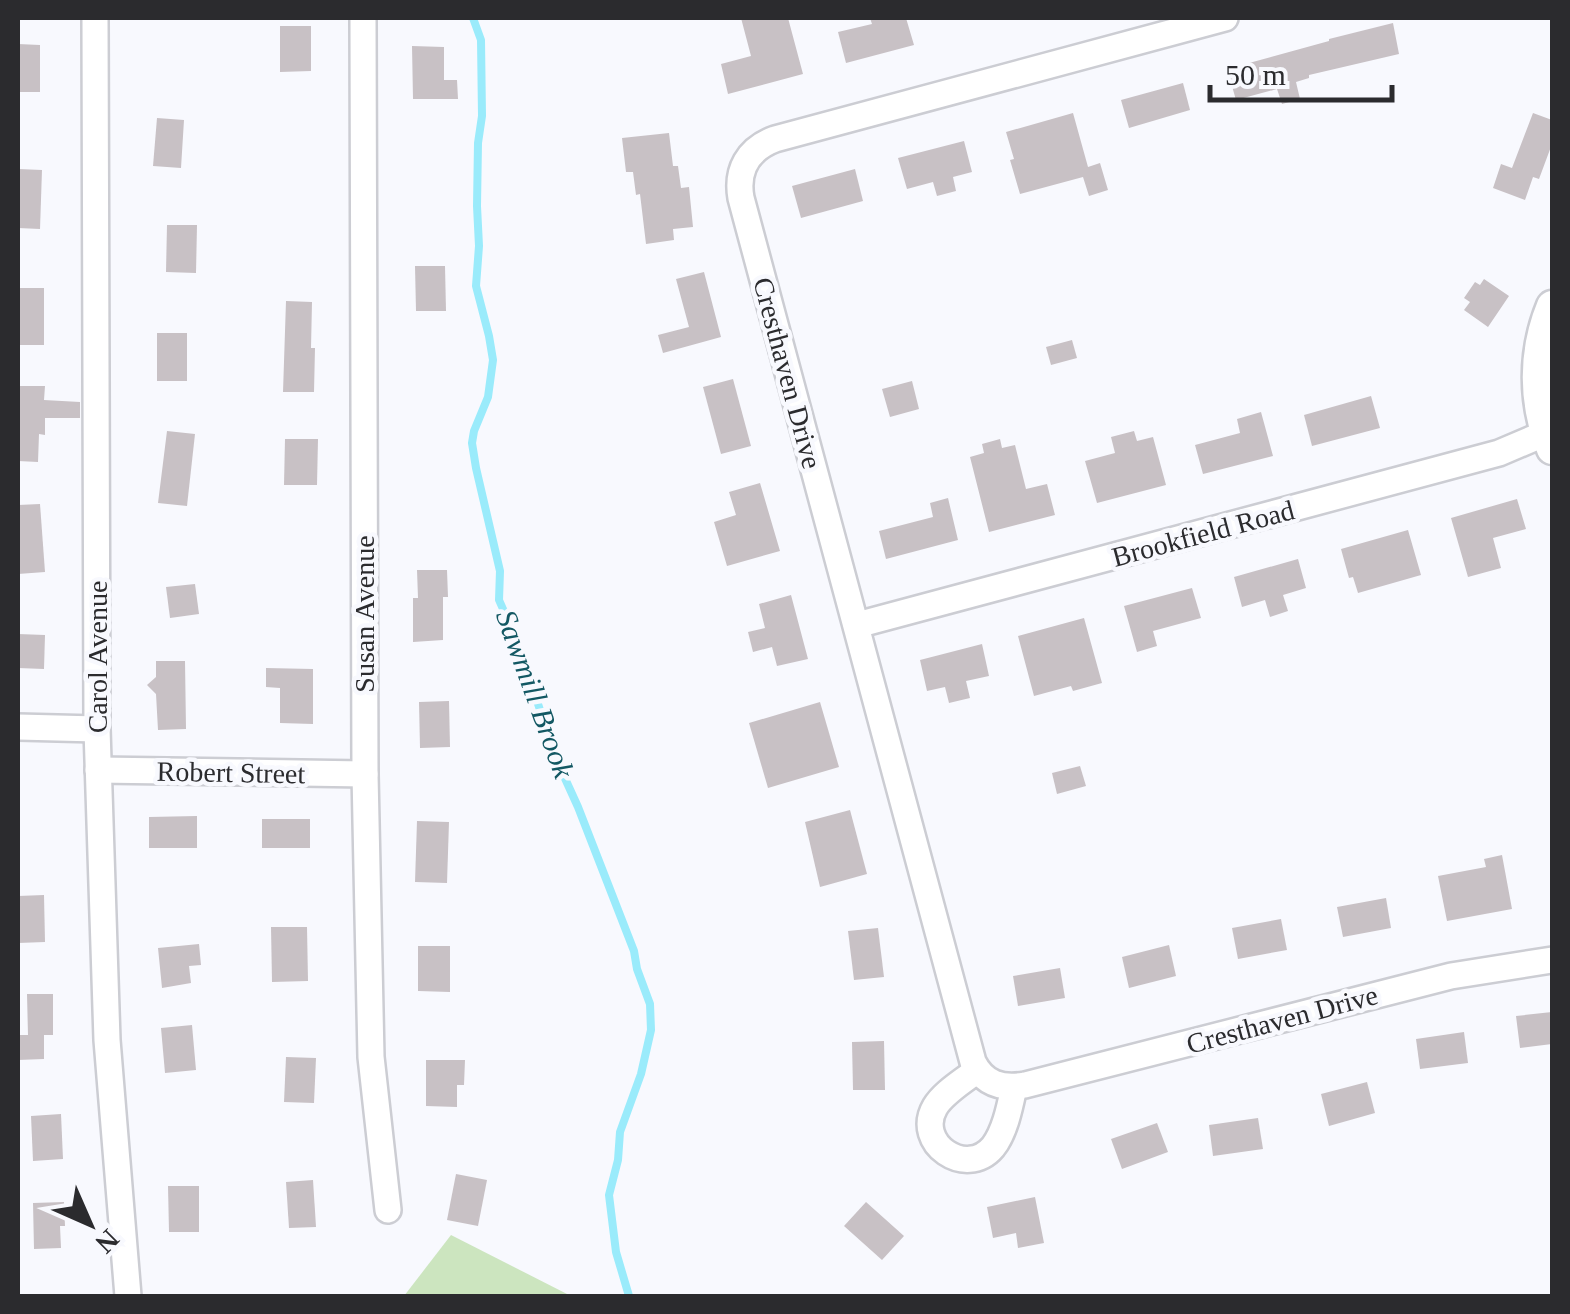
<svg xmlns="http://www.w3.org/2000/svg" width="1570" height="1314" font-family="Georgia,serif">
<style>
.green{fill:#cce5bf}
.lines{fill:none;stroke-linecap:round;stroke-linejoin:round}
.stream{stroke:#9aebfb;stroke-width:8}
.building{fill:#c8c1c5}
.minor-casing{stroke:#cccdd3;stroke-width:30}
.tertiary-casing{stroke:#cccdd3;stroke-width:35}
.minor{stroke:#fff;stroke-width:25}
.tertiary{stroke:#fff;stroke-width:30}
.labels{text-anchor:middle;stroke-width:9;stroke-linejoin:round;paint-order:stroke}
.street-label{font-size:28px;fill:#2b2b2e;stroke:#f8f9fe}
.water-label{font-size:30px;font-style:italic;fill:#135863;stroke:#f8f9fe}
</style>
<rect width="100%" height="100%" fill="#f8f9fe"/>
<polygon class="green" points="451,1235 571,1296 404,1296"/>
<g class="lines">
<polyline class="stream" points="473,18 481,40 482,116 478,143 477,206 479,246 476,286 489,336 493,360 488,397 474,431 472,443 476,468 500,571 499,600 515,636 558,763 578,807 634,951 637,969 650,1004 651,1030 641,1074 620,1132 618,1160 609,1195 616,1252 629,1296"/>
</g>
<g class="building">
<polygon points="741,18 788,18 803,74 728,94 721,64 751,56"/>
<polygon points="870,18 906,18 914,45 846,63 838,32 872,24"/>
<polygon points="1393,23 1399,54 1309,75 1309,78 1296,82 1300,99 1282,104 1277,89 1236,100 1227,69 1329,41 1329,39"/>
<polygon points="280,26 311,26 311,71 280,72"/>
<polygon points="18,44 40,45 40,92 18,92"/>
<polygon points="412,46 444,47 444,80 457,80 458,99 413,99"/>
<polygon points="1183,83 1190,110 1129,128 1121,100"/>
<polygon points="1073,113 1088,167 1100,163 1108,190 1089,196 1083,177 1020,194 1010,160 1014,159 1006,132"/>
<polygon points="1533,113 1552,120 1552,144 1539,179 1533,177 1525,200 1493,188 1501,164 1512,168"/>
<polygon points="157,118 184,120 181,168 153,166"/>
<polygon points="669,133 673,166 678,166 681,188 689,187 693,227 673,229 674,240 646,244 640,194 636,195 633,172 626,172 622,138"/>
<polygon points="964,141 972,172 953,177 956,191 937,196 933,182 907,189 898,158"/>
<polygon points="18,169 42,170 40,229 18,228"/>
<polygon points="855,169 863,201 801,218 792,186"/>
<polygon points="167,225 197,225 196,273 166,272"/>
<polygon points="415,266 445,266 446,311 416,311"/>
<polygon points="704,272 721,337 663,353 658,335 689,327 676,279"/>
<polygon points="1484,279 1509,296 1488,327 1464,310 1470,302 1464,298 1475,282 1480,285"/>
<rect x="18" y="288" width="26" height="57"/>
<polygon points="286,301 312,302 311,348 315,348 314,392 283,392"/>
<rect x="157" y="333" width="30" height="48"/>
<polygon points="1072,340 1077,358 1051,365 1046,347"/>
<polygon points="733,379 751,446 721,454 703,387"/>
<polygon points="912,381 919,409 890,417 882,389"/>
<polygon points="18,386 45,386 44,400 80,402 80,418 45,418 45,435 39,434 38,462 18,461"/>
<polygon points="1371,396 1380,428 1312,446 1304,415"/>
<polygon points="1261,412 1273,456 1203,474 1195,445 1240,433 1237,419"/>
<polygon points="167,431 195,434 187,506 158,503"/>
<polygon points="1134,431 1137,441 1153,437 1166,485 1097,503 1085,461 1115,453 1111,437"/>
<polygon points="285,439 318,439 317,485 284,485"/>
<polygon points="1000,439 1002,448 1015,445 1026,489 1047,484 1055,515 989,532 970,457 984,453 982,444"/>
<polygon points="760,483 780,551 727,566 714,522 736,515 729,492"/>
<polygon points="948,498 958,540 886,559 879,531 933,517 930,503"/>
<polygon points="1517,499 1526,529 1493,538 1501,568 1468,577 1451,518"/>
<polygon points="40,504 45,572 18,574 18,505"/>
<polygon points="1408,530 1421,575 1358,593 1353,577 1349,578 1341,549"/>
<polygon points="1298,559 1306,588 1283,595 1288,611 1270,617 1265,600 1242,607 1234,577"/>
<polygon points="417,570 447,570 448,597 443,597 443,640 413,642 413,598 418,598"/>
<polygon points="195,584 199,614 170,618 166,587"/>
<polygon points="1192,588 1201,618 1153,631 1157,646 1137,652 1124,606"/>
<polygon points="791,595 808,659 777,666 772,647 753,652 748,632 765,628 759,604"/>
<polygon points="1084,618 1102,683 1073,691 1071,686 1034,696 1018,636"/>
<polygon points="18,634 45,635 44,669 18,668"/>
<polygon points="982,644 989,676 966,681 970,698 949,703 945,687 927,691 920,660"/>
<polygon points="156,661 185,661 186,729 158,730 156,694 147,685 156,677"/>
<polygon points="266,668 313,669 313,724 280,723 280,688 266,687"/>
<polygon points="449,701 450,747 420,748 419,702"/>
<polygon points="820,702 839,767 768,788 749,723"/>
<polygon points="1080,766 1086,786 1057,794 1052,773"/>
<polygon points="850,810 867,874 820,887 805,822"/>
<polygon points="197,816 197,848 149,848 149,817"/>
<rect x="262" y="819" width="48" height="29"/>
<polygon points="417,821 449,822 447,883 415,882"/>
<polygon points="1502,855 1512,909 1447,921 1438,876 1486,867 1484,859"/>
<polygon points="44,895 45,942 18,943 18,896"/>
<polygon points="1386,898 1391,928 1343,937 1337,907"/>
<polygon points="1281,919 1287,950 1238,959 1232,928"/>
<polygon points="271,927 307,927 308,981 272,982"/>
<polygon points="878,928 884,977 854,980 848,931"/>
<polygon points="199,944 201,965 189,966 191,983 162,988 158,948"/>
<polygon points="1169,945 1176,976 1129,988 1122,957"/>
<polygon points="418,946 450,946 450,992 418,991"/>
<polygon points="1060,968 1065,998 1018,1006 1013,976"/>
<polygon points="27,994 53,994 53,1035 44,1035 44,1059 18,1060 18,1035 28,1035"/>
<polygon points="1552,1012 1552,1044 1520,1048 1516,1016"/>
<polygon points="192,1025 196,1070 165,1073 161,1028"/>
<polygon points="1464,1032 1468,1063 1420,1069 1416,1039"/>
<polygon points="884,1041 885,1090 853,1090 852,1042"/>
<polygon points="286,1057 316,1058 314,1103 284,1102"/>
<polygon points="426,1060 465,1060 464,1085 457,1085 457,1107 426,1106"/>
<polygon points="1367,1082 1375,1113 1329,1126 1321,1094"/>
<polygon points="61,1114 63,1159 33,1161 31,1116"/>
<polygon points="1258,1118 1263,1149 1213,1156 1209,1125"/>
<polygon points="1157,1123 1168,1152 1122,1169 1111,1139"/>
<polygon points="456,1174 487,1180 478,1226 447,1220"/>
<polygon points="313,1180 316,1227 289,1228 286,1182"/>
<polygon points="168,1186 199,1186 199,1232 169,1232"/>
<polygon points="1035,1197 1044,1243 1018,1248 1016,1233 993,1238 987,1207"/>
<polygon points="64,1202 65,1226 60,1226 61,1248 34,1249 33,1203"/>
<polygon points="866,1202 904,1236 882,1260 844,1226"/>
</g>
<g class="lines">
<g class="minor-casing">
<g id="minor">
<polyline points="95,18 97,729 107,1040 128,1296"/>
<polyline points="363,18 365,774 371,1057 388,1210"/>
<path d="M1225,18L775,139C748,149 736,170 741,198L973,1062C984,1084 1002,1089 1025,1085L1451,976L1552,960"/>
<polyline points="857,625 1499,453 1546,433"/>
<polyline points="18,727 97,729"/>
<polyline points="98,770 365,774"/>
<path d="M977,1070C964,1081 944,1092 935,1107C914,1143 966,1179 993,1147C1005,1132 1010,1106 1014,1087"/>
</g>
</g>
<g class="tertiary-casing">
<path id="tertiary" d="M1552,306C1533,352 1533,402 1552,449"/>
</g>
<use href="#minor" class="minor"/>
<use href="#tertiary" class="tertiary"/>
</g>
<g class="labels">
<g class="street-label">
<text transform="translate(788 373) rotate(75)" y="10">Cresthaven Drive</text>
<text transform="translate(1203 533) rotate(-15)" y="10">Brookfield Road</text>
<text transform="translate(364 614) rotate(-90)" y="10">Susan Avenue</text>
<text transform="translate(97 657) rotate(-90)" y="10">Carol Avenue</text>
<text transform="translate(231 772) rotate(1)" y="10">Robert Street</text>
<text transform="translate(1282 1019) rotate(-15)" y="10">Cresthaven Drive</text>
</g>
<g class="water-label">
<text transform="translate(535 694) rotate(70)" y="10">Sawmill Brook</text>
</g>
</g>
<rect width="1570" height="1314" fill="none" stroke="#2b2b2e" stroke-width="40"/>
<g transform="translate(90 1224) rotate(135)" stroke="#f8f9fe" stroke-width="8" paint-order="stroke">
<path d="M0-8L18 38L0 25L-18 38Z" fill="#2b2b2e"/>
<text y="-15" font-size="28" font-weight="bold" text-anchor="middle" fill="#2b2b2e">N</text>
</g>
<path d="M1210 85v15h182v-15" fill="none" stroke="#2b2b2e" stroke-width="5"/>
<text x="1225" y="85" font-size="30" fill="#2b2b2e" stroke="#f8f9fe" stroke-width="8" paint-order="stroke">50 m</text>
</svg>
